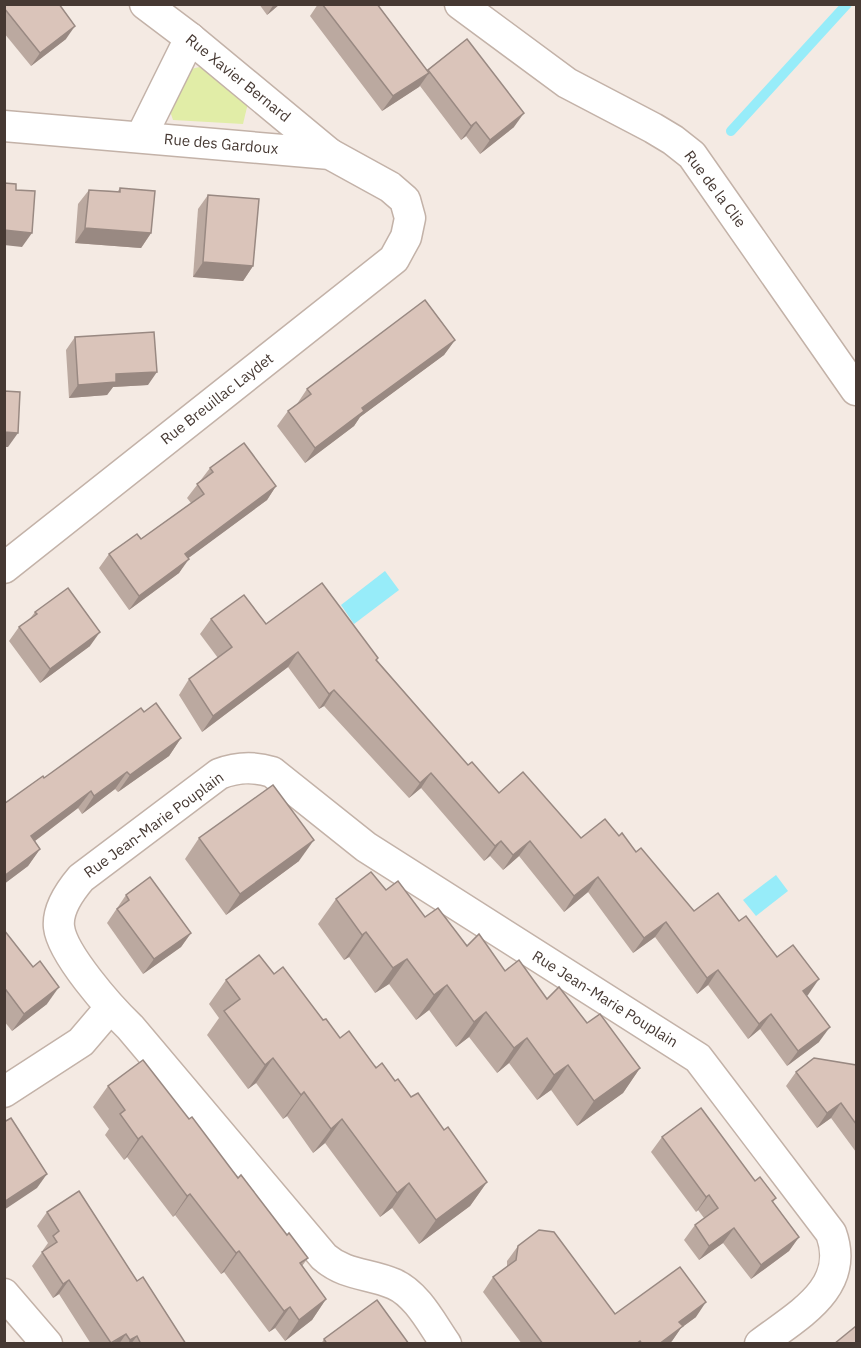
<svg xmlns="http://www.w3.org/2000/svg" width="861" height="1348" font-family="'IBM Plex Sans',sans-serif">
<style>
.green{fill:#e1eda7}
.water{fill:#97ecf9}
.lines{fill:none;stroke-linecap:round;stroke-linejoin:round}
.stream{stroke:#97ecf9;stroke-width:10}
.street-casing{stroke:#c3b2a8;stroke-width:33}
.street{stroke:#fff;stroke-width:30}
.wall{fill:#bba9a0}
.shaded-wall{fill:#998982}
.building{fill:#dac4ba;stroke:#998982;stroke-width:1.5}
.labels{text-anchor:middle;stroke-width:5;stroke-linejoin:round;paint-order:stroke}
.street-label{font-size:15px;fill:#463933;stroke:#fff}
</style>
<rect width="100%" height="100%" fill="#f4eae3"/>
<polygon class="green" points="204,66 248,103 243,124 173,120 169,108 191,69"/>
<g class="water">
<polygon points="385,571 399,590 354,624 341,605"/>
<polygon points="776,875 788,891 756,916 743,900"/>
</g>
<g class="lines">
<polyline class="stream" points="731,131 847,4"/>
<g class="street-casing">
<g id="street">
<polyline points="145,4 190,38 330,154"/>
<polyline points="460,4 567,83 653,128 673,140 692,155 856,390"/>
<polyline points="4,126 330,154 390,187 405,200 410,218 406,237 394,259 4,568"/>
<polyline points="141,137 190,38"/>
<polyline points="4,1092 81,1042 110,1008"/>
<polyline points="4,1294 47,1344"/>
<path d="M446,1344C432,1324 417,1294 394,1284C369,1273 346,1276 324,1257L130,1027C110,1008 62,954 59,927C57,909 70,891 81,878L219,774C237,767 253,766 272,772L366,847L698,1058L831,1233C851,1288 798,1315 760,1344"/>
</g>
</g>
<use href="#street" class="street"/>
</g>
<g class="wall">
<polygon points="4,4 66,39 31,66 4,33"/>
<polygon points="259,4 280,4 267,15"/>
<polygon points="318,4 377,4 427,70 467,39 514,127 480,154 466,136 461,140 420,86 382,111 310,16"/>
<polygon points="120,188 151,233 141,248 75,243 78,204 89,190 118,191"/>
<polygon points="208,195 253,266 243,281 193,277 198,209"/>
<polygon points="75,337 148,385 113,387 107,395 69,398 66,350"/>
<polygon points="455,340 444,355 360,417 354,426 305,463 277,426 288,411 297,404 307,389"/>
<polygon points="210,468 276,486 267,500 188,558 179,573 129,610 99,568 109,554 141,539 191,503 187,498"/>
<polygon points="35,612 90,646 40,683 9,641 19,627 29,620"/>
<polygon points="211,619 266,624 377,660 468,765 499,793 581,838 619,836 636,852 694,911 739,921 777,957 808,995 806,996 819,1042 787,1066 760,1029 748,1039 708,985 697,994 655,937 633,953 588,892 564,912 519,856 503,870 490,856 484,861 421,788 409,798 324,706 319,709 288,667 202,732 179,695 189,679 218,658 200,634"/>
<polygon points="144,712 181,738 169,756 118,792 115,789 82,814 78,808 35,841 40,849 28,866 4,884 4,804"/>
<polygon points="199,838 299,861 226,915 185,859"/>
<polygon points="386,890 547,999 587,1023 640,1068 623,1093 577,1126 551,1090 537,1100 509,1063 497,1073 469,1037 456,1047 429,1010 416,1020 389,984 375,993 349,957 344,960 318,924 336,899"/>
<polygon points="126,895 191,933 181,947 143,974 107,923"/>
<polygon points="4,930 47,1004 12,1031 4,1021"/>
<polygon points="274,974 323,1020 340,1038 395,1081 444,1130 487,1182 470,1206 419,1244 392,1208 380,1217 325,1143 313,1153 287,1116 283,1119 256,1083 248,1089 207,1035 219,1018 209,1004 226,980"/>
<polygon points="856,1065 856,1152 831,1118 817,1128 786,1086 796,1072"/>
<polygon points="108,1086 189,1119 287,1235 308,1258 302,1266 326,1299 312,1320 285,1341 275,1328 269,1332 224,1272 221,1274 175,1215 173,1217 127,1157 124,1160 105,1135 109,1129 93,1107"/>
<polygon points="662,1137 755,1181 776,1198 773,1202 799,1237 789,1251 751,1279 723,1243 699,1260 684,1240 695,1225 704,1218 698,1210 696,1212 651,1152"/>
<polygon points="47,1212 137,1281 186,1344 91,1344 59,1294 53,1298 32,1266 43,1251 43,1250 48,1243 37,1226"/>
<polygon points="518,1246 615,1314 696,1317 681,1328 672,1341 669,1344 522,1344 483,1292 493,1277 507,1267 507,1261"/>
<polygon points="324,1339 409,1344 321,1344"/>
</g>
<g class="shaded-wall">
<polygon points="274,4 280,4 267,15"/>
<polygon points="75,26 66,39 31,66 40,53"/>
<polygon points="429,73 419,87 382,111 393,96"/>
<polygon points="524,113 514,127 480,154 490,140"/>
<polygon points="476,122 466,136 461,140 471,126"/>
<polygon points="85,228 151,233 141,248 75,243"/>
<polygon points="4,230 32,233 22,247 4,245"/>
<polygon points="203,262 253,266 243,281 193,277"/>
<polygon points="455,340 444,355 360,417 354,426 305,463 315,448 362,408"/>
<polygon points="157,372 148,385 113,387 107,395 69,398 78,385 116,374"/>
<polygon points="4,432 18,433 8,447 4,447"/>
<polygon points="276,486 267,500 175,568 185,554"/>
<polygon points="189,559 179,573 129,610 139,596"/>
<polygon points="100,632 90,646 40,683 50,669"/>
<polygon points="298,652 288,667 202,732 213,716"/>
<polygon points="334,690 324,706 319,709 329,694"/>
<polygon points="181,738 169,756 118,792 130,775"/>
<polygon points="127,772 115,789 82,814 94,796"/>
<polygon points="431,773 421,788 409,798 420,783"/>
<polygon points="91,791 78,808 19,853 31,836"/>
<polygon points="314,840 299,861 226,915 240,894"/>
<polygon points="501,841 490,856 484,861 495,846"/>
<polygon points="530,841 519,856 503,870 513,855"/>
<polygon points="40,849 28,866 4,884 4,876"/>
<polygon points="598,877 588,892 564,912 574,896"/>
<polygon points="666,922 655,937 633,953 644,938"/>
<polygon points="366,932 349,957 344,960 362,935"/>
<polygon points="191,933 181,947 143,974 154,959"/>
<polygon points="407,959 389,984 375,993 393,968"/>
<polygon points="718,970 708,985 697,994 707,978"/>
<polygon points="819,979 808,995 792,1007 803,991"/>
<polygon points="447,985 429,1010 416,1020 434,995"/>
<polygon points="59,987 47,1004 12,1031 24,1014"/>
<polygon points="486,1012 469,1037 456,1047 474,1022"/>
<polygon points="771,1014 760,1029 748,1039 759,1024"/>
<polygon points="830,1027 819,1042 787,1066 798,1051"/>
<polygon points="527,1038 509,1063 497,1073 514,1048"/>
<polygon points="273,1058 256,1083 248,1089 265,1065"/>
<polygon points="568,1065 551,1090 537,1100 554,1075"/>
<polygon points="640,1068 623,1093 577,1126 594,1101"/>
<polygon points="304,1092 287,1116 283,1119 301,1095"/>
<polygon points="841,1103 831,1118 817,1128 827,1113"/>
<polygon points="342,1119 325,1143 313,1153 331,1129"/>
<polygon points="142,1136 127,1157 124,1160 138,1139"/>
<polygon points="47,1174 37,1188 4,1210 4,1202"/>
<polygon points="487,1182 470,1206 419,1244 436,1220"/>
<polygon points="409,1183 392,1208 380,1217 397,1193"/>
<polygon points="190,1194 175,1215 173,1217 187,1196"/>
<polygon points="709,1195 698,1210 696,1212 706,1197"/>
<polygon points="734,1228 723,1243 699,1260 709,1246"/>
<polygon points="799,1237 789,1251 751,1279 761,1265"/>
<polygon points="239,1251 224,1272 221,1274 236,1253"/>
<polygon points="69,1280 59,1294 53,1298 63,1284"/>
<polygon points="326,1299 312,1320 285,1341 299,1320"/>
<polygon points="706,1302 696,1317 681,1328 672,1341 669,1344 659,1344 679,1322"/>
<polygon points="290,1307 275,1328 269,1332 284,1311"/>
<polygon points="126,1334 119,1344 111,1344"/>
<polygon points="137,1336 131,1344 128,1344 130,1340"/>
</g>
<g class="building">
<polygon points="4,4 59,4 75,26 40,53 4,8"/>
<polygon points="322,4 377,4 429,73 393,96"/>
<polygon points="467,39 524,113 490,140 476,122 471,126 428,70"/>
<polygon points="4,183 16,184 16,190 35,191 32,233 4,230"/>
<polygon points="120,188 155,191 151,233 85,228 89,190 120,192"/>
<polygon points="208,195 259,199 253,266 203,262"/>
<polygon points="425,300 455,340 362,408 364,411 315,448 288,411 311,394 307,389"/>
<polygon points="154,332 157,372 116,374 116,382 78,385 75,337"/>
<polygon points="4,391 20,392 18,433 4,432"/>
<polygon points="244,443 276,486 185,554 189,559 139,596 109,554 137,534 141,539 204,494 197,484 213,472 210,468"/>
<polygon points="322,583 378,658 376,660 468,765 472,762 499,793 523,772 581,838 605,819 619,836 622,833 636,852 641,848 694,911 718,893 739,921 746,916 777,957 793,945 819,979 803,991 830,1027 798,1051 771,1014 759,1024 718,970 707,978 666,922 644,938 598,877 574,896 530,841 513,855 501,841 495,846 431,773 420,783 334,690 329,694 298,652 213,716 189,679 232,647 211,619 244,595 266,624"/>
<polygon points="68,588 100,632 50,669 19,627 37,614 35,612"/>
<polygon points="156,703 181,738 130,775 127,772 94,796 91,791 31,836 40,849 4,876 4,804 43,776 44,778 141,708 144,712"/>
<polygon points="273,785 314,840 240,894 199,838"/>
<polygon points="371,872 386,890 398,881 425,917 438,908 467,946 479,934 505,971 519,960 547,999 559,987 587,1023 600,1014 640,1068 594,1101 568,1065 554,1075 527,1038 514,1048 486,1012 474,1022 447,985 434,995 407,959 393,968 366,932 362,935 336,899"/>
<polygon points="150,877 191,933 154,959 117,909 129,900 126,895"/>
<polygon points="4,930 33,967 40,961 59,987 24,1014 6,990 4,991"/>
<polygon points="259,955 274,974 283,967 323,1020 326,1019 340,1038 349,1031 376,1068 382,1063 395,1081 398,1079 411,1097 418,1093 444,1130 448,1127 487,1182 436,1220 409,1183 397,1193 342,1119 331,1129 304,1092 301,1095 273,1058 265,1065 224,1011 240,999 226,980"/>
<polygon points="814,1058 856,1065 856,1124 841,1103 827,1113 796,1072"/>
<polygon points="143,1060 189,1119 192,1117 238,1178 241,1175 287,1235 289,1233 308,1258 300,1263 326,1299 299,1320 290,1307 284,1311 239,1251 236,1253 190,1194 187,1196 142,1136 138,1139 120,1114 125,1110 108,1086"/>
<polygon points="701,1108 755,1181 760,1177 776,1198 772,1201 799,1237 761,1265 734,1228 709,1246 695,1225 718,1208 709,1195 706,1197 662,1137"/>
<polygon points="11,1118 47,1174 4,1202 4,1122"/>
<polygon points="79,1191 137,1281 143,1277 186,1344 141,1344 137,1336 130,1340 126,1334 111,1343 69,1280 63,1284 42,1252 57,1242 53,1236 59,1231 47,1212"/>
<polygon points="539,1230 554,1232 615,1314 680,1267 706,1302 679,1322 683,1326 659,1344 642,1344 640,1341 636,1344 543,1344 493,1277 516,1260 518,1246"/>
<polygon points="377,1300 409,1344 327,1344 324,1339"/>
<polygon points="856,1326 856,1344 834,1344"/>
</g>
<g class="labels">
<g class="street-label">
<text transform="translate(238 78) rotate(39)" y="5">Rue Xavier Bernard</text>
<text transform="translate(221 144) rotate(5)" y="5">Rue des Gardoux</text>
<text transform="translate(715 189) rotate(53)" y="5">Rue de la Clie</text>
<text transform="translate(217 399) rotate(-38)" y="5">Rue Breuillac Laydet</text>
<text transform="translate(154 825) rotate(-36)" y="5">Rue Jean-Marie Pouplain</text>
<text transform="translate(605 999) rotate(32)" y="5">Rue Jean-Marie Pouplain</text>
</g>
</g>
<rect width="861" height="1348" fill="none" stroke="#463933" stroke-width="12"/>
</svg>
